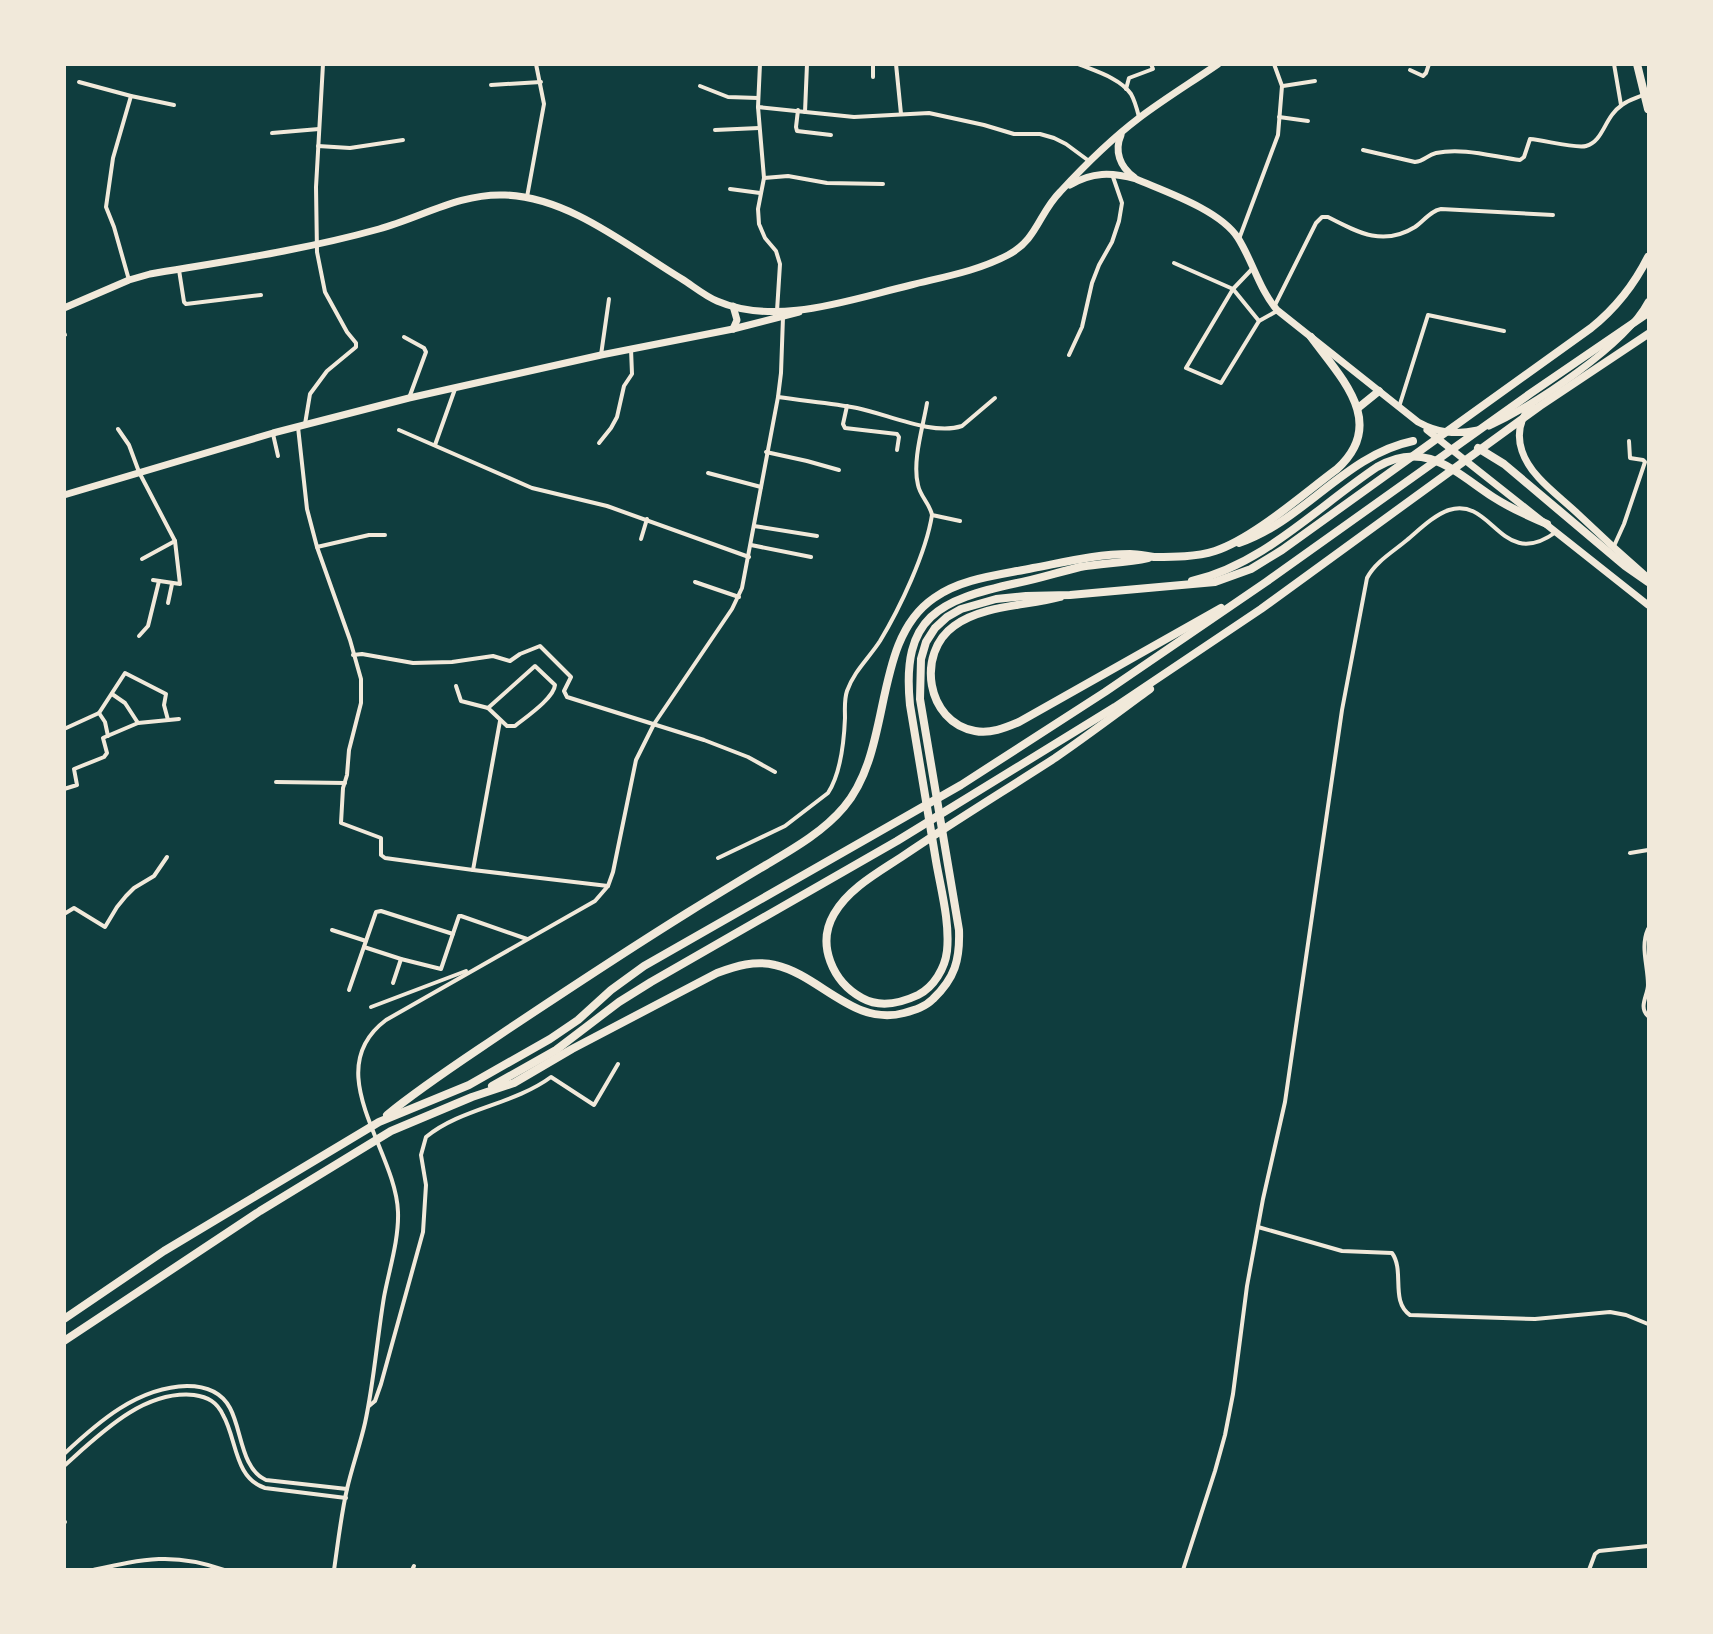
<svg xmlns="http://www.w3.org/2000/svg" width="1713" height="1634" font-family="'PT Sans',sans-serif">
<style>
.lines{fill:none;stroke-linecap:round;stroke-linejoin:round}
.minor{stroke:#f1e9da;stroke-width:4}
.trunk{stroke:#f1e9da;stroke-width:7}
.motorway{stroke:#f1e9da;stroke-width:8}
</style>
<rect width="100%" height="100%" fill="#0f3d3e"/>
<g class="lines">
<g class="minor">
<polyline points="760,64 758,107 764,178 758,209 759,224 765,238 776,251 780,264 777,311"/>
<polyline points="873,64 873,77"/>
<polyline points="896,64 901,114"/>
<path d="M1078,64C1095,71 1120,78 1131,94C1135,101 1137,109 1139,117"/>
<polyline points="1614,64 1621,105"/>
<polyline points="1410,70 1423,76 1426,73 1429,64"/>
<polyline points="79,82 131,96 174,105"/>
<polyline points="491,85 541,82"/>
<polyline points="700,86 728,97 758,98"/>
<polyline points="1283,86 1315,81"/>
<polyline points="1126,89 1129,78 1153,69 1151,64"/>
<polyline points="758,107 854,117 929,113 984,125 1014,134 1040,134 1054,138 1066,144 1089,161"/>
<polyline points="798,110 796,127 797,131 831,135"/>
<polyline points="805,112 807,64"/>
<polyline points="1279,117 1308,121"/>
<polyline points="715,130 759,128"/>
<polyline points="272,133 319,129"/>
<polyline points="318,146 350,148 403,140"/>
<path d="M1363,150L1415,162C1425,161 1427,155 1436,153C1463,147 1494,157 1520,160L1524,157L1530,139C1544,140 1576,149 1586,146C1604,141 1604,117 1622,105C1628,100 1636,98 1643,95"/>
<polyline points="764,178 788,176 827,183 883,184"/>
<polyline points="730,189 760,193"/>
<polyline points="527,197 544,104 536,64"/>
<polyline points="1239,239 1278,135 1282,86 1274,64"/>
<polyline points="1174,263 1233,289 1259,321"/>
<polyline points="1253,268 1233,289 1186,368 1221,383 1259,321 1277,311"/>
<polyline points="179,270 184,302 186,304 261,295"/>
<polyline points="129,280 114,227 106,207 113,158 131,96"/>
<path d="M1274,307L1316,223L1322,217H1328C1357,232 1383,247 1415,227C1424,221 1430,211 1441,209L1553,215"/>
<polyline points="64,333 65,335"/>
<polyline points="404,337 424,348 426,352 409,398"/>
<polyline points="601,355 609,299"/>
<polyline points="1069,355 1082,327 1092,283 1099,265 1112,242 1119,221 1122,203 1112,174"/>
<path d="M778,397C804,401 831,403 857,408C887,414 933,436 962,426L995,398"/>
<path d="M927,403C923,427 912,461 918,485C920,496 930,504 932,515L960,521"/>
<polyline points="847,406 843,424 845,428 897,434 899,437 897,450"/>
<polyline points="1399,407 1428,315 1504,331"/>
<polyline points="305,424 310,394 327,371 356,347 356,343 347,332 325,292 317,252 316,187 323,64"/>
<polyline points="298,427 307,509 317,547 369,535 385,535"/>
<polyline points="118,429 129,445 139,472 175,541 180,584 153,580"/>
<polyline points="399,430 532,488 607,506 749,557"/>
<polyline points="273,434 278,456"/>
<polyline points="599,443 611,428 617,417 624,386 632,374 631,349"/>
<polyline points="435,445 455,389"/>
<polyline points="766,452 807,461 839,470"/>
<polyline points="708,473 761,487"/>
<polyline points="754,526 817,536"/>
<polyline points="641,539 647,519"/>
<polyline points="751,545 811,557"/>
<polyline points="1614,546 1624,524 1645,462 1643,460 1630,458 1629,441"/>
<polyline points="317,547 350,640 361,679 361,703 349,750 347,775 343,788 341,823 381,838 381,855 385,858 473,870 608,886"/>
<polyline points="142,559 175,541"/>
<polyline points="695,582 739,597"/>
<polyline points="168,603 172,584"/>
<polyline points="139,636 148,626 159,581"/>
<polyline points="353,655 362,654 413,663 452,662 493,656 510,661 520,654 540,646 571,677 564,691 567,697 704,740 748,757 775,772"/>
<path d="M535,666L555,685C554,698 526,717 515,726H507L488,708Z"/>
<polyline points="456,686 461,701 488,708"/>
<polyline points="99,713 125,673 166,694 164,705 168,720"/>
<polyline points="138,723 179,719"/>
<polyline points="64,729 99,713 105,722 108,736"/>
<polyline points="276,782 345,783"/>
<polyline points="64,789 77,785 74,769 104,757 107,753 103,738 105,737 138,723 125,703 112,694"/>
<polyline points="1630,853 1648,850"/>
<path d="M718,858L785,826L828,793C841,773 844,742 845,718C845,709 844,700 847,691C854,671 869,658 880,641C900,608 926,553 932,515"/>
<polyline points="473,870 500,721"/>
<polyline points="64,914 74,908 105,927 117,907 126,896 134,888 154,876 167,857"/>
<path d="M1648,929C1640,947 1648,965 1648,985C1648,995 1638,1007 1648,1016"/>
<polyline points="332,930 366,941"/>
<polyline points="364,947 401,959 441,969 459,916 461,916 527,939"/>
<polyline points="393,983 401,959"/>
<polyline points="349,990 376,912 381,911 453,934"/>
<polyline points="371,1007 466,971"/>
<path d="M1258,1227L1342,1251L1392,1253C1405,1271 1390,1301 1410,1315L1535,1319L1610,1312L1626,1315L1648,1324"/>
<path d="M369,1406L375,1401L381,1384L423,1232L426,1185L421,1155L426,1137C461,1108 513,1105 551,1077L594,1105L618,1064"/>
<path d="M64,1454C98,1422 138,1387 187,1386C205,1386 221,1391 230,1408C242,1430 241,1469 266,1480L347,1489"/>
<path d="M64,1466C100,1434 143,1390 194,1395C208,1397 217,1402 223,1415C237,1439 234,1478 265,1488L346,1498"/>
<polyline points="64,1522 65,1522"/>
<path d="M93,1570C143,1559 174,1552 224,1570"/>
<path d="M334,1570C338,1543 341,1515 347,1489C352,1467 360,1445 365,1423C374,1382 377,1339 384,1297C389,1270 399,1240 398,1212C396,1149 318,1071 386,1020L595,901L608,886L613,872L636,760L654,724L732,609L742,588L778,397L781,373L783,317"/>
<polyline points="412,1570 414,1566"/>
<path d="M1183,1570L1215,1471L1225,1435L1233,1394L1247,1286L1263,1199L1285,1102L1342,710L1367,578C1375,562 1394,551 1407,540C1419,530 1434,515 1449,510C1493,496 1501,572 1556,532"/>
<polyline points="1589,1570 1595,1554 1599,1551 1648,1546"/>
</g>
<g class="trunk">
<path d="M1121,135C1114,151 1120,167 1134,177"/>
<path d="M1070,185C1092,172 1111,172 1136,179C1166,192 1220,210 1238,238C1253,262 1259,289 1277,310L1418,422C1438,433 1456,435 1478,430"/>
<polyline points="733,306 737,320 733,329"/>
<path d="M64,308L129,280L150,274C227,261 304,250 379,229C422,217 460,193 505,195C569,197 629,247 682,279C693,286 705,296 717,301C777,327 851,299 911,285C943,277 978,271 1008,255C1037,240 1039,213 1060,192C1084,166 1110,140 1139,118C1164,99 1192,82 1218,64"/>
<path d="M1532,404C1521,417 1516,433 1522,451C1530,476 1558,495 1577,513C1600,535 1624,557 1648,578"/>
<path d="M1489,426C1534,405 1625,346 1648,302"/>
<polyline points="1427,430 1648,605"/>
<polyline points="64,495 273,433 409,398 601,355 733,329 799,312"/>
</g>
<g class="motorway">
<polyline points="1637,64 1648,109"/>
<polyline points="1358,408 1379,391"/>
<polyline points="1478,448 1504,464 1625,566 1648,582"/>
<path d="M1239,543C1304,521 1345,455 1413,441"/>
<path d="M1148,558C1126,563 1102,563 1080,567C1059,572 1038,579 1017,583C939,600 901,616 910,705C919,757 927,809 936,861C941,890 950,922 947,951C945,968 934,987 918,995C901,1003 880,1008 862,998C833,982 816,945 834,914C849,888 879,872 903,856C953,822 1004,791 1055,758C1087,736 1119,712 1150,689"/>
<path d="M1192,581C1264,564 1317,507 1377,467C1425,439 1455,472 1493,497C1510,508 1528,516 1547,524"/>
<path d="M1060,597C1026,606 983,605 954,626C916,653 926,722 975,731C990,734 1005,728 1019,722L1221,608"/>
<polyline points="492,1086 556,1050 619,1002 651,982 897,841 1115,707 1261,609 1540,406 1648,334"/>
<path d="M387,1115C425,1084 466,1058 507,1030C567,990 626,951 687,913C713,897 739,881 766,865C793,849 823,832 844,807C894,748 871,641 934,598C962,578 1000,575 1033,568C1065,562 1097,554 1130,554C1138,554 1146,556 1154,557C1174,557 1196,557 1215,551C1254,538 1303,494 1337,469C1388,423 1341,378 1311,337"/>
<polyline points="64,1319 164,1251 379,1122 469,1085 550,1039 578,1020 611,990 644,966 961,785 1105,692 1266,582 1531,393 1648,313"/>
<path d="M64,1341L260,1211L391,1131L472,1097L514,1083L572,1049L717,973C736,966 755,960 775,965C820,975 854,1027 904,1013C915,1010 925,1007 933,999C955,978 960,960 959,930L920,699L921,659L926,642L935,628L947,617L961,609L996,599L1026,596L1070,595L1215,582L1251,569L1282,550L1591,328C1616,308 1634,285 1648,257"/>
</g>
</g>
<rect width="1713" height="1634" fill="none" stroke="#f1e9da" stroke-width="132"/>
</svg>
